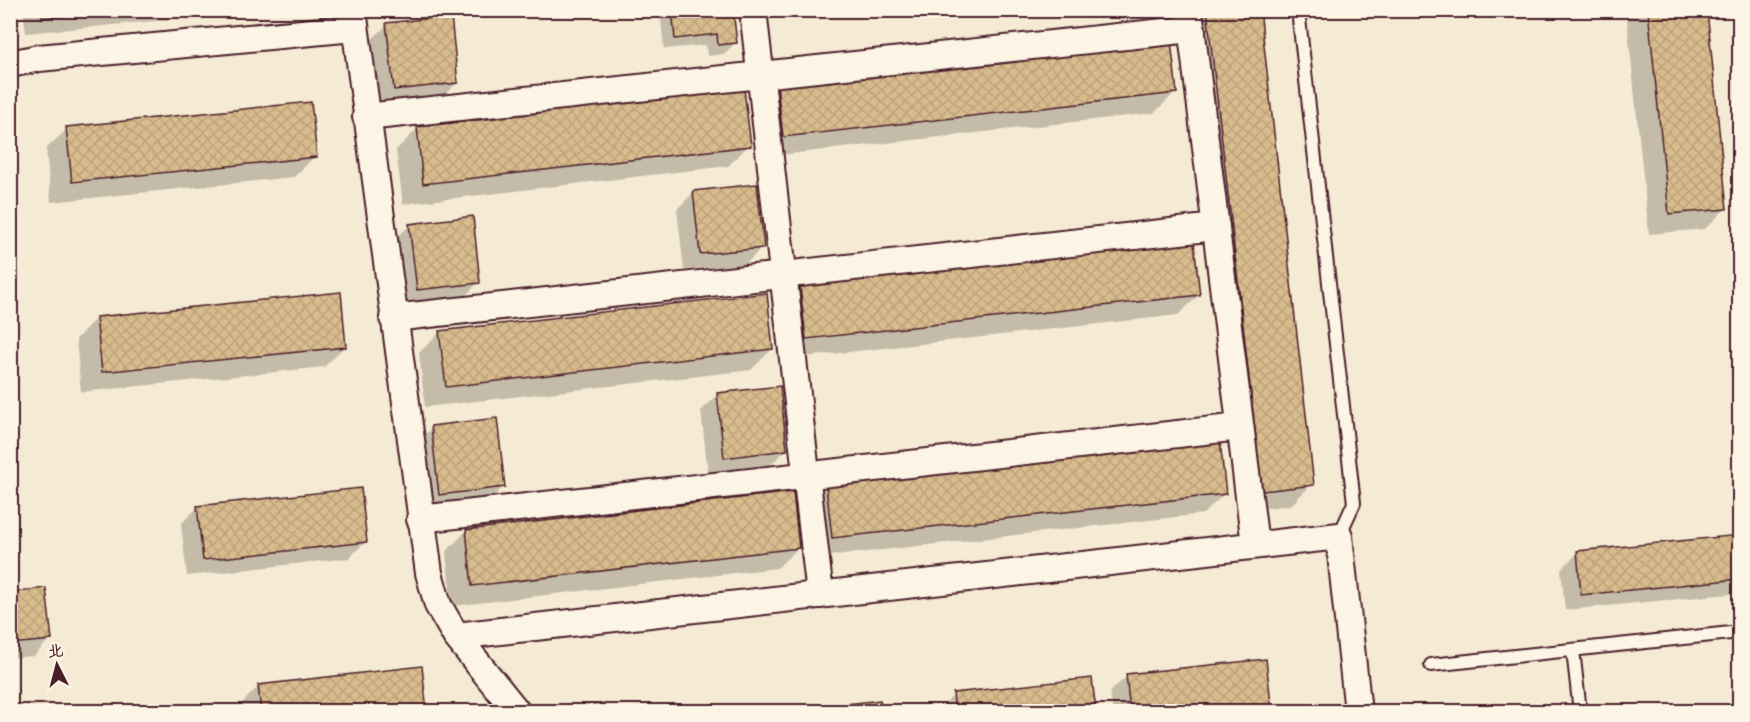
<svg xmlns="http://www.w3.org/2000/svg" width="1750" height="722" font-family="Dekko,'LXGW WenKai TC',sans-serif">
<style>
.shadow{fill:#0003}
.building{fill:url(#building-cross-hatch);stroke:#4a1f2b;stroke-width:1.5}
.lines{fill:none;stroke-linecap:round;stroke-linejoin:round}
.service-casing{stroke:#4a1f2b;stroke-width:16}
.minor-casing{stroke:#4a1f2b;stroke-width:30}
.service{stroke:#fcf5e5;stroke-width:12}
.minor{stroke:#fcf5e5;stroke-width:26}
</style>
<defs>
<pattern id="building-cross-hatch" width="8" height="8" patternUnits="userSpaceOnUse" patternTransform="scale(1.5)"><rect width="8" height="8" fill="#d9bc8d"/><path d="M0 0l8 8M0 8l8-8" fill="none" stroke="#bca17a"/></pattern>
</defs>
<rect width="100%" height="100%" fill="#f5ead3"/>
<filter id="ink" filterUnits="userSpaceOnUse"><feTurbulence type="fractalNoise" baseFrequency=".0167" numOctaves="2"/><feDisplacementMap in="SourceGraphic" scale="12" xChannelSelector="R" yChannelSelector="G"/><feConvolveMatrix kernelMatrix="1 2 1 2 8 2 1 2 1" color-interpolation-filters="sRGB"/></filter>
<g filter="url(#ink)">
<g class="shadow">
<polygon points="23,10 176,10 167,20 26,33"/>
<polygon points="204,10 241,10 204,14"/>
<polygon points="660,10 732,10 735,43 724,54 707,56 706,45 664,49"/>
<polygon points="1185,10 1258,10 1312,484 1291,505 1241,511"/>
<polygon points="1626,10 1705,10 1726,208 1705,229 1649,234"/>
<polygon points="387,25 457,83 440,99 378,106 370,41"/>
<polygon points="778,86 1175,93 1154,113 762,157 757,107"/>
<polygon points="743,91 749,145 728,166 403,204 396,150 417,129"/>
<polygon points="67,129 315,156 294,177 51,202 46,149"/>
<polygon points="694,192 762,247 746,264 684,270 677,209"/>
<polygon points="410,225 479,282 462,299 401,306 393,241"/>
<polygon points="801,288 1199,295 1178,315 786,359 780,309"/>
<polygon points="96,318 345,346 324,367 81,392 76,339"/>
<polygon points="440,332 772,349 751,370 425,407 419,353"/>
<polygon points="717,395 786,450 769,466 708,473 701,411"/>
<polygon points="432,428 504,486 487,503 423,510 415,444"/>
<polygon points="827,487 1224,494 1203,514 812,558 806,508"/>
<polygon points="198,507 365,542 349,558 187,576 181,524"/>
<polygon points="466,531 798,548 777,568 452,606 446,552"/>
<polygon points="1740,537 1740,593 1565,610 1561,569 1578,553"/>
<polygon points="10,593 50,639 34,656 10,658"/>
<polygon points="1127,676 1270,712 1113,712 1110,692"/>
<polygon points="259,686 425,712 244,712 243,702"/>
<polygon points="954,695 1094,712 937,712"/>
</g>
<g class="building">
<polygon points="41,10 115,10 42,18"/>
<polygon points="672,10 733,10 737,43 718,45 717,34 675,39"/>
<polygon points="1207,10 1260,10 1314,485 1262,491"/>
<polygon points="1648,10 1707,10 1727,209 1669,214"/>
<polygon points="451,16 458,83 394,90 386,23"/>
<polygon points="1171,41 1177,93 783,137 777,84"/>
<polygon points="744,89 751,146 423,184 417,127"/>
<polygon points="311,102 317,157 72,182 66,127"/>
<polygon points="757,184 764,248 700,254 693,191"/>
<polygon points="473,216 480,283 417,290 409,224"/>
<polygon points="1194,243 1200,295 806,339 800,286"/>
<polygon points="341,292 346,347 102,372 96,317"/>
<polygon points="767,293 773,349 446,387 439,331"/>
<polygon points="780,386 787,450 724,458 717,393"/>
<polygon points="497,418 505,487 439,495 431,426"/>
<polygon points="1220,441 1226,494 832,538 826,485"/>
<polygon points="361,488 367,542 203,560 197,506"/>
<polygon points="793,492 799,548 472,586 466,530"/>
<polygon points="1740,535 1740,579 1581,595 1577,551"/>
<polygon points="46,588 52,640 10,644 10,592"/>
<polygon points="1266,659 1272,712 1130,712 1126,674"/>
<polygon points="422,666 427,712 261,712 258,685"/>
<polygon points="1092,678 1096,712 955,712 953,693"/>
<polygon points="880,700 882,712 781,712"/>
</g>
<g class="lines">
<g class="service-casing">
<g id="service">
<polyline points="1298,10 1354,503 1339,536"/>
<polyline points="1573,650 1580,712"/>
<polyline points="1431,665 1740,632"/>
</g>
</g>
<g class="minor-casing">
<g id="minor">
<polyline points="353,10 429,573 438,605 456,636 517,712"/>
<polyline points="753,10 820,595"/>
<polyline points="1189,10 1255,545"/>
<polyline points="10,64 39,58 354,28"/>
<polyline points="366,117 1192,29"/>
<polyline points="393,318 1216,227"/>
<polyline points="420,519 1240,427"/>
<polyline points="456,636 1339,536 1358,712"/>
</g>
</g>
<use href="#service" class="service"/>
<use href="#minor" class="minor"/>
</g>
</g>
<rect width="1750" height="722" fill="none" stroke="#fcf5e5" stroke-width="36"/>
<rect x="18" y="18" width="1714" height="686" fill="none" stroke="#4a1f2b" stroke-width="2" filter="url(#ink)"/>
<g transform="translate(57 665) rotate(354)" stroke="#fcf5e5" stroke-width="4.5" paint-order="stroke">
<path d="M0-4.5L10 22L0 15L-10 22Z" fill="#4a1f2b"/>
<text y="-9" font-size="16" font-weight="bold" text-anchor="middle" fill="#4a1f2b">北</text>
</g>
</svg>
